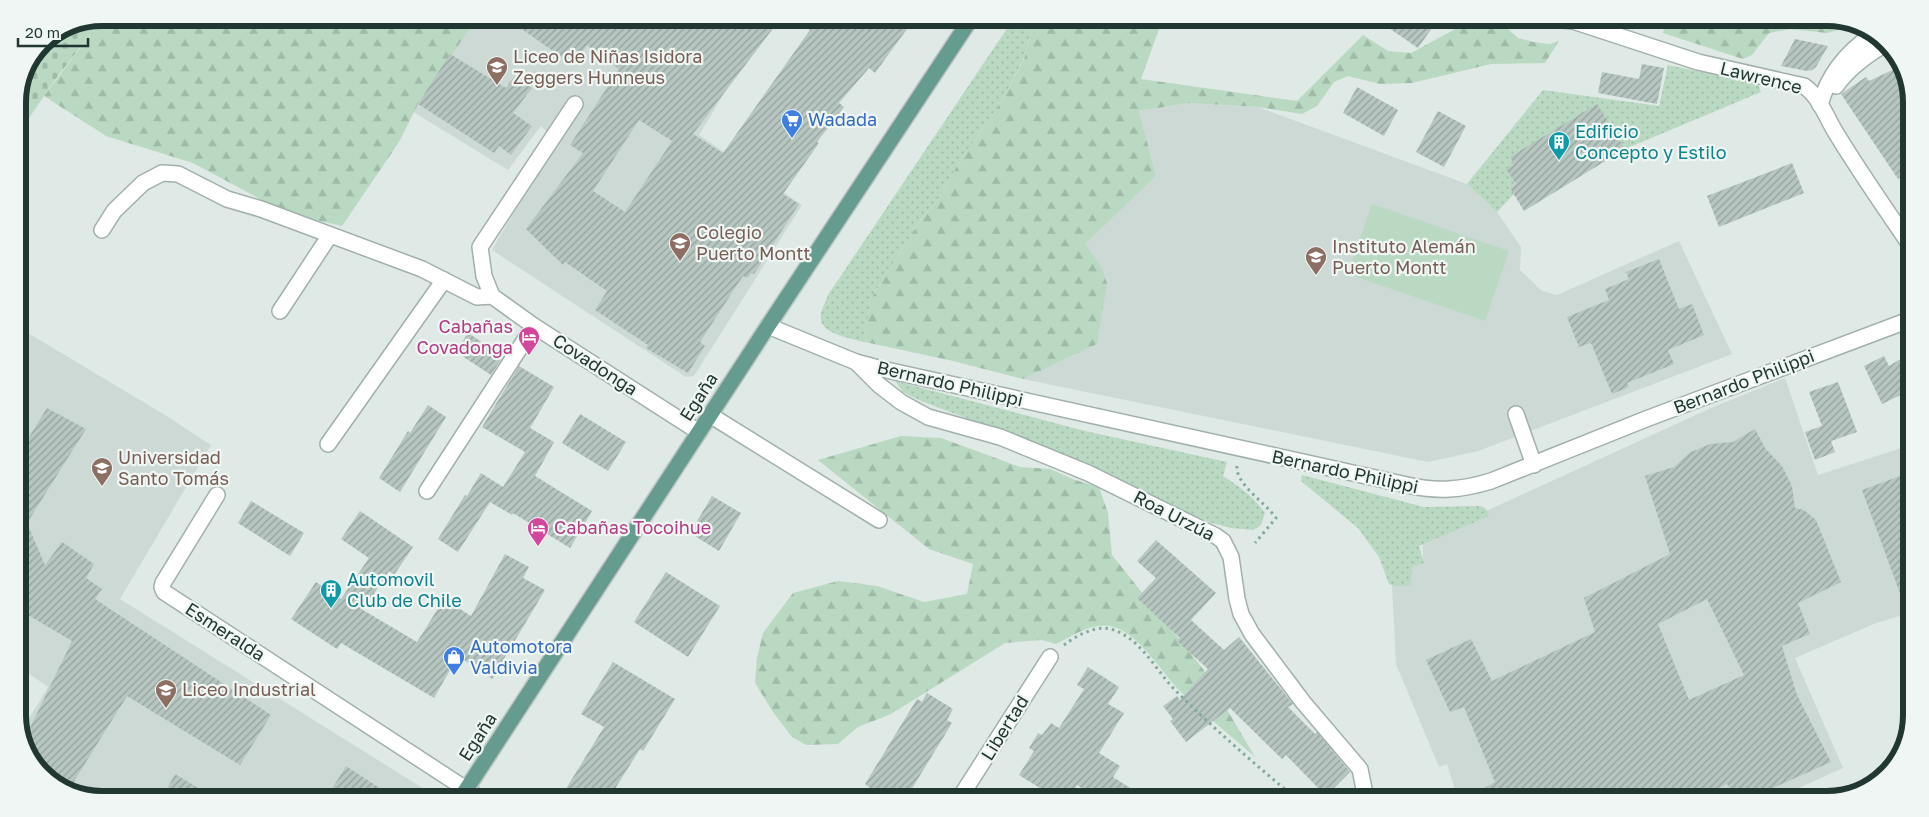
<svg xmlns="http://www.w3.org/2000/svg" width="1929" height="817" font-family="'Golos Text',sans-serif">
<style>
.built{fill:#cdd9d4}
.grass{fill:url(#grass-dots)}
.forest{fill:url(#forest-firs)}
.cemetery{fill:url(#cemetery-stones)}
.park{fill:#b9d9c3}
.building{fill:url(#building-hatch);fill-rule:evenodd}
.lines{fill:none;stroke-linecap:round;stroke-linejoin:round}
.minor-casing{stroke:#a2b0ac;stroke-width:18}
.major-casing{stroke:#bcc3c2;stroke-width:18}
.path{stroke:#81aa9f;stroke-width:3;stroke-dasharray:2.5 4;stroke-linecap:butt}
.minor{stroke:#fff;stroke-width:15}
.major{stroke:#669c90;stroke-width:15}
.labels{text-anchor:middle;stroke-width:4.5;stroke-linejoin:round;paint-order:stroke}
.education-label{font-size:18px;fill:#785e54;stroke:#eff6f3;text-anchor:start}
.street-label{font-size:18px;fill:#213732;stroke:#eff6f3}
.shop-label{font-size:18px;fill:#366cbe;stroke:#eff6f3;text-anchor:start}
.culture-label{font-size:18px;fill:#0d838f;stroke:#eff6f3;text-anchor:start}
.hotel-label{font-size:18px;fill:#b23c85;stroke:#eff6f3;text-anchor:end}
.rim{fill:none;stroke:#213732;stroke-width:6}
</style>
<defs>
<pattern id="grass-dots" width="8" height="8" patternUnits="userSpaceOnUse" patternTransform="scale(1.25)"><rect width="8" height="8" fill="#b9d9c3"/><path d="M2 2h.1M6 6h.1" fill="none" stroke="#9fbba8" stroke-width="1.8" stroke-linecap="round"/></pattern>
<pattern id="forest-firs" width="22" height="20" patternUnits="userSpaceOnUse" patternTransform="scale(1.25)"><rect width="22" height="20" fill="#b9d9c3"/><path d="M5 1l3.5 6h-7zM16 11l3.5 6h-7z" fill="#9fbba8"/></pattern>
<pattern id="cemetery-stones" width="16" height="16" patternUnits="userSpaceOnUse" patternTransform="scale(1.25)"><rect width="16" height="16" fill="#b9d9c3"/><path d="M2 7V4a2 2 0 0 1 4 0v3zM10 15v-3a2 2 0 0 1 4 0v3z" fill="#9fbba8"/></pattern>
<pattern id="building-hatch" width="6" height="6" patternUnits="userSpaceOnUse" patternTransform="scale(1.25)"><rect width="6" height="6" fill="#b7c6c1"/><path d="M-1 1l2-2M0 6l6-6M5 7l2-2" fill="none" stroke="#94a29d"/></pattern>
</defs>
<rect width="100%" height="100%" fill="#dfe9e5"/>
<g class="built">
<polygon points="472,18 773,18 752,47 699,135 802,205 694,376 686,377 492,250 555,140 541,126 508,170 407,108"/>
<polygon points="1189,103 1258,107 1467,184 1497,212 1521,247 1520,270 1542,291 1557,295 1679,241 1732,354 1478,451 1428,462 1023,379 1097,344 1100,264 1084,244 1156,176 1139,111"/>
<polygon points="18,327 165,415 211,445 120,599 429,792 424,799 103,799 70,793 35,766 22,730 48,687 18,666"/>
<polygon points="1785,378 1818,475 1908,446 1906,614 1876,623 1795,658 1843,768 1774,799 1458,799 1447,764 1439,767 1396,664 1392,585 1407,566 1423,560 1423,540 1711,408"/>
</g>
<g class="grass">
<path d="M1014,18H1049L1032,29L1024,58L1003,99L958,164L938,200L920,221L870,300L865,342C851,338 817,334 821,314C822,308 826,301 828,295Z"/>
<polygon points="1668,65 1758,84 1761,92 1625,149 1612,128 1510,157 1514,164 1507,169 1516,184 1510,188 1514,194 1497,212 1467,184 1543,90 1659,106"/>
<path d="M895,381L1085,431L1227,462L1223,476C1240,487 1253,496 1265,513L1261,525L1253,530L1231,528L1212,523L1174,508L990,427L921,401L903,392Z"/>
<polygon points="1302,475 1424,507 1481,506 1486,509 1489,516 1419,546 1424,563 1412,567 1411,585 1394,586 1389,584 1379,557 1358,528 1301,481"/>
</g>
<g class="forest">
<polygon points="1666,17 1826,18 1859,24 1863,28 1859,30 1849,27 1827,33 1791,29 1769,33 1752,55 1743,59 1663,33"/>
<polygon points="103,18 477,18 418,104 399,142 342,226 286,213 193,163 106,136 44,96"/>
<polygon points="1049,18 1163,18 1141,79 1297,101 1363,35 1388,51 1411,53 1459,27 1486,24 1508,29 1518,38 1533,42 1550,44 1559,41 1545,63 1491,64 1412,83 1380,84 1348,76 1334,82 1317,106 1302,114 1258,107 1189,103 1139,111 1156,176 1085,244 1100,264 1107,283 1097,344 1023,379 953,361 865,342 870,300 920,221 938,200 958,164 1003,99 1024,59 1032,29"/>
<path d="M901,436L941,438L1020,467L1050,469L1075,480L1099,487L1108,513L1112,555L1203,669L1255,757C1230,735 1204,714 1180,691C1161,672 1140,635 1114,627C1094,621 1074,635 1056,644L1042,640L1005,643L891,714L858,727L838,744L806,745L792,737L773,712L755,683L757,658L763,633L793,593L838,581L877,586L924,602L967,594L973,564L929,549L818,460Z"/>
</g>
<polygon class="cemetery" points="103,18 55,80 18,134 18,97 43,42 70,24"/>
<polygon class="park" points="1372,204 1509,251 1485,321 1348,274"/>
<g class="building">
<path d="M506,18H781L693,134L723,153L810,30L793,18H915L875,73L869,68L839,103L844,107L817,142L819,143L783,194L799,204L754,274L752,273L747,278L743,276L700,342L705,346L688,373L646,348L648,345L595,310L607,291L565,262L563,265L526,229L583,153L570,145L619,69L587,45L573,65ZM639,120L672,141L625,212L593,191Z"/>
<polygon points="1374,18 1439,18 1418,48"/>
<polygon points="1795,39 1828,46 1816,67 1812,70 1807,71 1781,66"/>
<polygon points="450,54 506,88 515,76 532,88 513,113 532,126 511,155 499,146 494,153 418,104"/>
<polygon points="1642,64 1664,68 1657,104 1598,93 1602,72 1639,79"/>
<polygon points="1901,66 1911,97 1911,171 1898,179 1841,94 1866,77 1869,81"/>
<polygon points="1357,87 1398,110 1384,136 1343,113"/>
<polygon points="1597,104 1625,149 1524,211 1510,188 1516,184 1506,169 1514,164 1510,157"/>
<polygon points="1438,111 1466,126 1444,167 1416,152"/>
<polygon points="1792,163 1804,193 1719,227 1707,196"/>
<polygon points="1659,259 1679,309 1692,304 1704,335 1668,350 1674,364 1627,383 1629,387 1612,394 1591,343 1579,347 1567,317 1609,300 1605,289 1629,279 1626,272"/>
<polygon points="468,333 503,356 491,375 456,352"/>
<polygon points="1909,354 1909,391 1882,404 1864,366 1884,356 1889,366"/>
<polygon points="519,366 554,387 530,428 554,442 535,476 592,511 570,548 513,513 512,515 490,502 458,552 438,539 465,495 467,496 481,473 503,487 525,452 482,427"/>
<polygon points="1838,382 1857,432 1831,441 1835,452 1815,460 1805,432 1822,426 1809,392"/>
<polygon points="428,405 446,417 400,492 379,478 408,431 410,433"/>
<polygon points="47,408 86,429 27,523 45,565 62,542 94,564 86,578 102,589 95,599 271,715 240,765 127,696 68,791 35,766 25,738 72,641 18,609 18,455"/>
<polygon points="580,414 626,442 608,471 562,443"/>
<path d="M1755,429L1765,448L1782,466L1792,486L1795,508L1804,510L1816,520L1841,582L1798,603L1810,634L1782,646L1797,695L1831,762L1746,800H1736L1727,784L1695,800H1463L1495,782L1464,707L1450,712L1426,660L1471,639L1492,681L1595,632L1584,598L1670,554L1645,476L1674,467L1689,453L1710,444L1733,442ZM1707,599L1744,675L1689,700L1658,624Z"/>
<polygon points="1908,473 1906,607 1905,607 1862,490"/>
<polygon points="712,496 741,513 719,551 690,533"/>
<polygon points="251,501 304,533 290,556 238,523"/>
<polygon points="360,511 413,547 394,575 389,571 363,610 417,642 444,599 471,616 505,554 529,567 523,578 545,590 492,679 458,656 434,698 341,643 337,649 291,619 316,582 341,599 369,558 341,539"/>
<polygon points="1156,540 1216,593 1191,620 1224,650 1239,637 1293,704 1288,707 1315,734 1317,732 1350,772 1326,796 1286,755 1282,759 1230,708 1186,742 1170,721 1173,719 1163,706 1177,696 1180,700 1208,669 1177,641 1180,638 1137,598 1156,578 1137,561"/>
<polygon points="666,572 720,606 688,657 634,622"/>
<polygon points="613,662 675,699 643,751 640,749 608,800 559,800 604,727 581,714"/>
<polygon points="1088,667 1119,687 1108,704 1124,713 1099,753 1120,766 1113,777 1149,800 1101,800 1077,785 1068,800 1059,800 1019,775 1034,751 1029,748 1038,733 1042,735 1051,723 1059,728 1084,689 1077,685"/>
<polygon points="927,693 953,709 947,720 952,723 905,800 863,800 870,788 865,784 917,699 922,702"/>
<polygon points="346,766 398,800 325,800"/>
<polygon points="175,774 218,800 161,800"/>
</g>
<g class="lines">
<g class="minor-casing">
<g id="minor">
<path d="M1535,17L1573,21L1698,62L1804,86C1820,97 1826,117 1836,133C1859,171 1885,208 1910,245"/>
<path d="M1836,86C1849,68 1865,56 1884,45"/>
<path d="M1820,105C1828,75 1847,52 1872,35"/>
<polyline points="102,230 114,211 143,183 162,173 178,174 227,199 261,209 422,269 477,297 492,296"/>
<polyline points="492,296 534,326 699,432"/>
<polyline points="492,296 484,276 480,247 575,104"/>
<polyline points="280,311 330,235"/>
<path d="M768,326L856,362L882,369L1407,485C1437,492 1462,490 1491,481L1646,419L1909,320"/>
<polyline points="857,363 879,385 901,402 928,417 1000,437 1088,473 1216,536 1223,541 1231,557 1237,599 1241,614 1252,634 1303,702 1360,769 1366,799"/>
<polyline points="1516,414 1534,465"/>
<polyline points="710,415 879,520"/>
<polyline points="328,444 444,280"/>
<polyline points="427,491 534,326"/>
<polyline points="217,495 163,583 162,587 164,592 481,799"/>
<polyline points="959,799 1050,657"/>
</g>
</g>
<g class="major-casing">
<polyline id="major" points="460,799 768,326 972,17"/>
</g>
<g class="path">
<path d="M1237,466C1235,484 1266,503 1276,518L1255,543"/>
<path d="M1064,645C1077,635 1097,624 1114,630C1142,640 1156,671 1176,691C1211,726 1249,759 1287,791"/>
</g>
<use href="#minor" class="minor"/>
<use href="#major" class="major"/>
</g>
<defs>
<g id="school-pin" transform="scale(1.125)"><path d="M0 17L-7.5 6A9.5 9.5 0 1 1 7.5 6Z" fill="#8d6e63" stroke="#eff6f3"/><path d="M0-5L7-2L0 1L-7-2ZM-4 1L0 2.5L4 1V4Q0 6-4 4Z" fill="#fff"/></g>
<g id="supermarket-pin" transform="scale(1.125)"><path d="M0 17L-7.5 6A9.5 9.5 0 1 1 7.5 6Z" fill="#3f7fe0" stroke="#eff6f3"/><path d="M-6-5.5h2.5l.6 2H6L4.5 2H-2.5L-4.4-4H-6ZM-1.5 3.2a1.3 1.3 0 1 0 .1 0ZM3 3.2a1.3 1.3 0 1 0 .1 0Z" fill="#fff"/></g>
<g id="building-pin" transform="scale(1.125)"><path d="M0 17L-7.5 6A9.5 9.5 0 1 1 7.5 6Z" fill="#0f9aa8" stroke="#eff6f3"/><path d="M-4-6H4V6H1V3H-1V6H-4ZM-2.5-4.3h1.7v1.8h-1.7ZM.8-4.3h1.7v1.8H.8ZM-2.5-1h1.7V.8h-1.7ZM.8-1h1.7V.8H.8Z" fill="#fff"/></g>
<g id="hotel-pin" transform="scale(1.125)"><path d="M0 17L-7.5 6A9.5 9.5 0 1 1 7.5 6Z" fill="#d1479c" stroke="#eff6f3"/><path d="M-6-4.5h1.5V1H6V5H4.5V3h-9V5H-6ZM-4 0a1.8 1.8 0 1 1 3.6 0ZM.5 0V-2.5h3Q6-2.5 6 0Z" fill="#fff"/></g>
<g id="university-pin" transform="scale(1.125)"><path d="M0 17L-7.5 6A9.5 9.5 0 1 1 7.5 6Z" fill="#8d6e63" stroke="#eff6f3"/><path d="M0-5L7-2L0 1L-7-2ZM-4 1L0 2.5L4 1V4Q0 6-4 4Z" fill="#fff"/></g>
<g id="shop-pin" transform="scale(1.125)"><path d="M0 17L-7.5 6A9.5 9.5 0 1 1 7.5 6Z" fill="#3f7fe0" stroke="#eff6f3"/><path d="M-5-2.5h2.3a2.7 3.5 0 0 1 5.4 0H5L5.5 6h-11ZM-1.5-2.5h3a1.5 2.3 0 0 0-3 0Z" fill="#fff"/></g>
</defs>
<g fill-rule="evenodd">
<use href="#school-pin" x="497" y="67"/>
<use href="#supermarket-pin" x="792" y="120"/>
<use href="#building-pin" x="1559" y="142"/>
<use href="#school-pin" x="680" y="243"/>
<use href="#school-pin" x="1316" y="257"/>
<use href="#hotel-pin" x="529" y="337"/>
<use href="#university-pin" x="102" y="468"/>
<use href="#hotel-pin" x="538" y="528"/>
<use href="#building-pin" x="331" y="590"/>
<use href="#shop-pin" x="454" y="657"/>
<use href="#school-pin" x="166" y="690"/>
</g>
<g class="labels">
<g class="education-label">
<text x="513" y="63">Liceo de Niñas Isidora<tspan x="513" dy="21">Zeggers Hunneus</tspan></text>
<text x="696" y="239">Colegio<tspan x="696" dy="21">Puerto Montt</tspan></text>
<text x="1332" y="253">Instituto Alemán<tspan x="1332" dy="21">Puerto Montt</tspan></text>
<text x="118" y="464">Universidad<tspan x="118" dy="21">Santo Tomás</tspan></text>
<text x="182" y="696">Liceo Industrial</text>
</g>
<g class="street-label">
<text transform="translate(1761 78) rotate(14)" y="6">Lawrence</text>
<text transform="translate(595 365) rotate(33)" y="6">Covadonga</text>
<text transform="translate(1744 382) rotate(-21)" y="6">Bernardo Philippi</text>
<text transform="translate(950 384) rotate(13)" y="6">Bernardo Philippi</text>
<text transform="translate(699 397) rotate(-57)" y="6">Egaña</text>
<text transform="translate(1345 472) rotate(12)" y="6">Bernardo Philippi</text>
<text transform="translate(1174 516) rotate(27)" y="6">Roa Urzúa</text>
<text transform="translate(225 632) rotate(33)" y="6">Esmeralda</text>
<text transform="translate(1005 728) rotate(-58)" y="6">Libertad</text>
<text transform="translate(478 737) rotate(-57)" y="6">Egaña</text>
</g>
<g class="shop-label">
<text x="808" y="126">Wadada</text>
<text x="470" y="653">Automotora<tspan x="470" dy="21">Valdivia</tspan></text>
</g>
<g class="culture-label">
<text x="1575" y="138">Edificio<tspan x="1575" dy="21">Concepto y Estilo</tspan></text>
<text x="347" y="586">Automovil<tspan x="347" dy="21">Club de Chile</tspan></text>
</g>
<g class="hotel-label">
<text x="513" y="333">Cabañas<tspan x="513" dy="21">Covadonga</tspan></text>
<text x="554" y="534" text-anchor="start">Cabañas Tocoihue</text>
</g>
</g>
<path d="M0 0H1929V817H0ZM102 26H1827A76 76 0 0 1 1903 102V715A76 76 0 0 1 1827 791H102A76 76 0 0 1 26 715V102A76 76 0 0 1 102 26Z" fill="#eff6f3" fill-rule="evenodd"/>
<path class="rim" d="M102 26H1827A76 76 0 0 1 1903 102V715A76 76 0 0 1 1827 791H102A76 76 0 0 1 26 715V102A76 76 0 0 1 102 26Z"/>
<path d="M18 38v8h70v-8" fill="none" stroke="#213732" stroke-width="2.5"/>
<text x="25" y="38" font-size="15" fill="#213732" stroke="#eff6f3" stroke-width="4" paint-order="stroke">20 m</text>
</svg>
